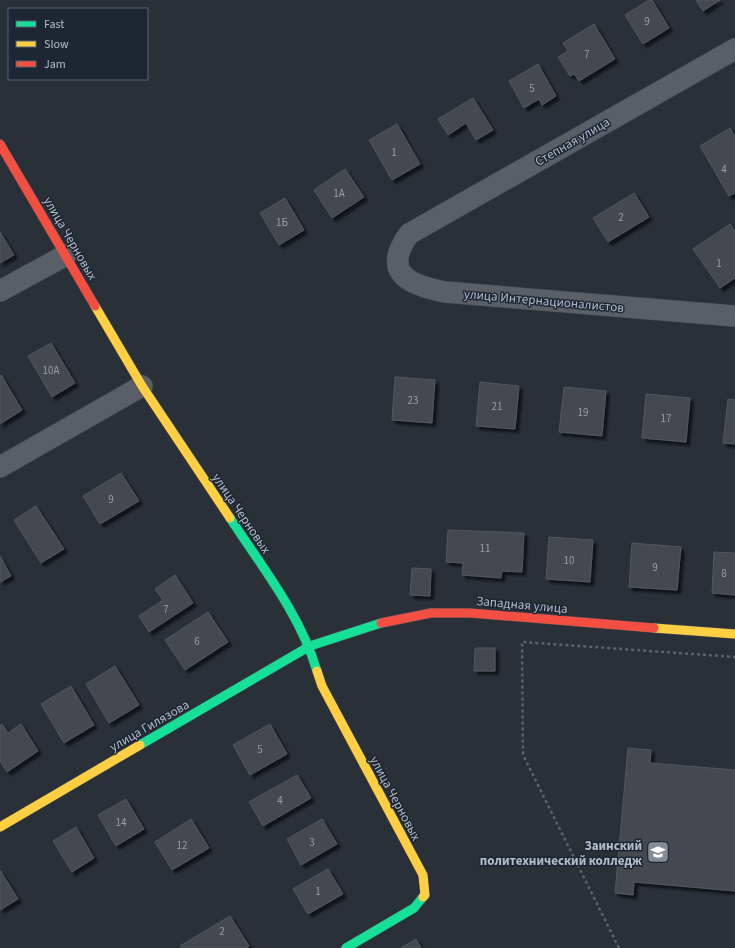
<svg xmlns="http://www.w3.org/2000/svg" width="735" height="948" font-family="'Source Sans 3',sans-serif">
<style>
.building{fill:#444950;stroke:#52575f;filter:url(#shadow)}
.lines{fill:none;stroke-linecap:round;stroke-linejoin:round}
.street-casing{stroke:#484c53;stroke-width:22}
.fast-casing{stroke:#484c53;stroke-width:10}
.slow-casing{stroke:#484c53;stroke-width:10}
.jam-casing{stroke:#484c53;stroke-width:10}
.path{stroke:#5d636a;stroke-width:2.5;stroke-dasharray:3 3;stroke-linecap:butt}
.street{stroke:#5a5e66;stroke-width:21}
.fast{stroke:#16e098;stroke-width:9}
.slow{stroke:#ffcf43;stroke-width:9}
.jam{stroke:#f24e42;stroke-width:9}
.labels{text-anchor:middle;stroke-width:3;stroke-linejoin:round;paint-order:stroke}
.number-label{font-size:11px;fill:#989fab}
.street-label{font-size:13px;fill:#b4bcc9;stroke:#1d2633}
.poi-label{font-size:13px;font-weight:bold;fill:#b4bcc9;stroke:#1d2633;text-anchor:end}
</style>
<defs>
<filter id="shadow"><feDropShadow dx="3.5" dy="3.5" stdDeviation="1" flood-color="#0009"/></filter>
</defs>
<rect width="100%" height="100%" fill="#2a3038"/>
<g class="building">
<polygon points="649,0 652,0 669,28 643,44 625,15"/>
<polygon points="696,0 720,0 703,11"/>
<polygon points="594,24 615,59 579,81 574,74 570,76 558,57 568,51 563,43"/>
<polygon points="538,64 556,96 542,105 539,99 524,108 509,81"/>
<polygon points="473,98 493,130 476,140 466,123 448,135 438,119"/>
<polygon points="397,124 420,164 392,180 369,140"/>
<polygon points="730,128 735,137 735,193 729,196 700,146"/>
<polygon points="345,169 364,197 332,218 314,190"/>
<polygon points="634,193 649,217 608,242 593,218"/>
<polygon points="285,198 304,230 279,245 260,213"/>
<polygon points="730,224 735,231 735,278 720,288 693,249"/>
<polygon points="0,232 14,255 0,263"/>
<polygon points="51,343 75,383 52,397 28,356"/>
<polygon points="1,375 22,410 0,424 0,376"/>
<polygon points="395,377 435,380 432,423 392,420"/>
<polygon points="480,382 519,386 515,429 476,426"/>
<polygon points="564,387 606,391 602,436 559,432"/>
<polygon points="646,394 690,398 686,442 642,438"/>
<polygon points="728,399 735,400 735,444 723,443"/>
<polygon points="121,473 139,501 100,524 83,496"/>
<polygon points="36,506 64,549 41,563 14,520"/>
<polygon points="448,530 524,533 522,572 502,571 501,578 462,575 463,563 446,562"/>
<polygon points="549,537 593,540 590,582 546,579"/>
<polygon points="632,543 681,547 677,590 629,587"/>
<polygon points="714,552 735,553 735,595 712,593"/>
<polygon points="0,556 11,576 0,582"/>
<polygon points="412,568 431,569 430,596 410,595"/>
<polygon points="175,575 193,603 149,632 139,616 163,600 155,589"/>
<polygon points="208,612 228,642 185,670 165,640"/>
<polygon points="475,648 495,648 495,671 474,671"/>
<polygon points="115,666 139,705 109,723 86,684"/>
<polygon points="71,686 94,725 64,743 41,704"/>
<polygon points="2,724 8,733 21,724 38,751 7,772 0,761 0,726"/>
<polygon points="270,724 287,754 250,775 233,745"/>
<polygon points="628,748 651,750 650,763 735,770 735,891 634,882 633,895 615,893"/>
<polygon points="297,775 311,798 263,826 249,802"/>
<polygon points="126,799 144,829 116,846 98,815"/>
<polygon points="191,819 209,848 172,870 155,842"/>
<polygon points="322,819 337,844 301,865 287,839"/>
<polygon points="76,827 94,858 72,872 53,841"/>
<polygon points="328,869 343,894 308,914 293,889"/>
<polygon points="0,870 18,899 0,910"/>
<polygon points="230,916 249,946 247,948 182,948 180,946"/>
<polygon points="416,939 421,948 401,948"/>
</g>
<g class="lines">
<g class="street-casing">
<g id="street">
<path d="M735,49L409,234C381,273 409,285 445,292L735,316"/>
<polyline points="0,291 66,255"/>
<polyline points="0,467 142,386"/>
</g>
</g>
<g class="fast-casing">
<g id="fast">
<path d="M230,518C262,567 300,614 317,671"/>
<polyline points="140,745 310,646 381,623"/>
<polyline points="346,948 414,908 423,897"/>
</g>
</g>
<g class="slow-casing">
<g id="slow">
<polyline points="95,306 142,386 230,518"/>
<polyline points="654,628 735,634"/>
<polyline points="317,671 322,686 423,875 425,895 423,897"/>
<polyline points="0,827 140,745"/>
</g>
</g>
<g class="jam-casing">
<g id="jam">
<polyline points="0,144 95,306"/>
<polyline points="381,623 431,613 470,613 654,628"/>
</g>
</g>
<polyline class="path" points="619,948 523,755 522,642 735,657"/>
<use href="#street" class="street"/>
<use href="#fast" class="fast"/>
<use href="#slow" class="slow"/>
<use href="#jam" class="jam"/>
</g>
<defs>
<g id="university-square" transform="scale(1.15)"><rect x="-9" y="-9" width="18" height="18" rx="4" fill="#848b96" stroke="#1d2633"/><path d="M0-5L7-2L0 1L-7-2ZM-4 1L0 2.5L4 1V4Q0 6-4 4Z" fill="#fff"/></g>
</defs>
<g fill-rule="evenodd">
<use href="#university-square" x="658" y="852"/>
</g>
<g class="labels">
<g class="number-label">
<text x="647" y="25">9</text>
<text x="587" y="58">7</text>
<text x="532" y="92">5</text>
<text x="394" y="156">1</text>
<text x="724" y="173">4</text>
<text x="339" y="197">1А</text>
<text x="621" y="221">2</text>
<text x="282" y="226">1Б</text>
<text x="719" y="267">1</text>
<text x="51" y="374">10А</text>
<text x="413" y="404">23</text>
<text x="497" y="410">21</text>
<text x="583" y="416">19</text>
<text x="666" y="422">17</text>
<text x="111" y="503">9</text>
<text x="485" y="552">11</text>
<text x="569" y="564">10</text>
<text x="655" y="571">9</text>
<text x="724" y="577">8</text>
<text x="166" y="613">7</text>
<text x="197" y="645">6</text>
<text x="260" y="753">5</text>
<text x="280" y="804">4</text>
<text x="121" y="826">14</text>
<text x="312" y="846">3</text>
<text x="182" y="849">12</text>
<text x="318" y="895">1</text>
<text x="222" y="935">2</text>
</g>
<g class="street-label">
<text transform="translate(572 141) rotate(-30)" y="5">Степная улица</text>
<text transform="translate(71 238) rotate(60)" y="5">улица Черновых</text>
<text transform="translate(544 300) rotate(5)" y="5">улица Интернационалистов</text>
<text transform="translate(242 513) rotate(56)" y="5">улица Черновых</text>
<text transform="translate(522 604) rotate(5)" y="5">Западная улица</text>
<text transform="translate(149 725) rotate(-30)" y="5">улица Гилязова</text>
<text transform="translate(396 798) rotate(62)" y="5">улица Черновых</text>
</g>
<g class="poi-label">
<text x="642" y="850">Заинский<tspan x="642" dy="15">политехнический колледж</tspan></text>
</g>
</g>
<rect x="8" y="8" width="140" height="72" fill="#1d2633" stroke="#59626f"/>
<rect x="16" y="21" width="20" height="6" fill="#16e098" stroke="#59626f"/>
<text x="44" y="28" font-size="12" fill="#b4bcc9">Fast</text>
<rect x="16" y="41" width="20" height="6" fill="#ffcf43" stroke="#59626f"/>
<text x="44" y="48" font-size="12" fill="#b4bcc9">Slow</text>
<rect x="16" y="61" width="20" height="6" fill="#f24e42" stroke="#59626f"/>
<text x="44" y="68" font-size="12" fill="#b4bcc9">Jam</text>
</svg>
